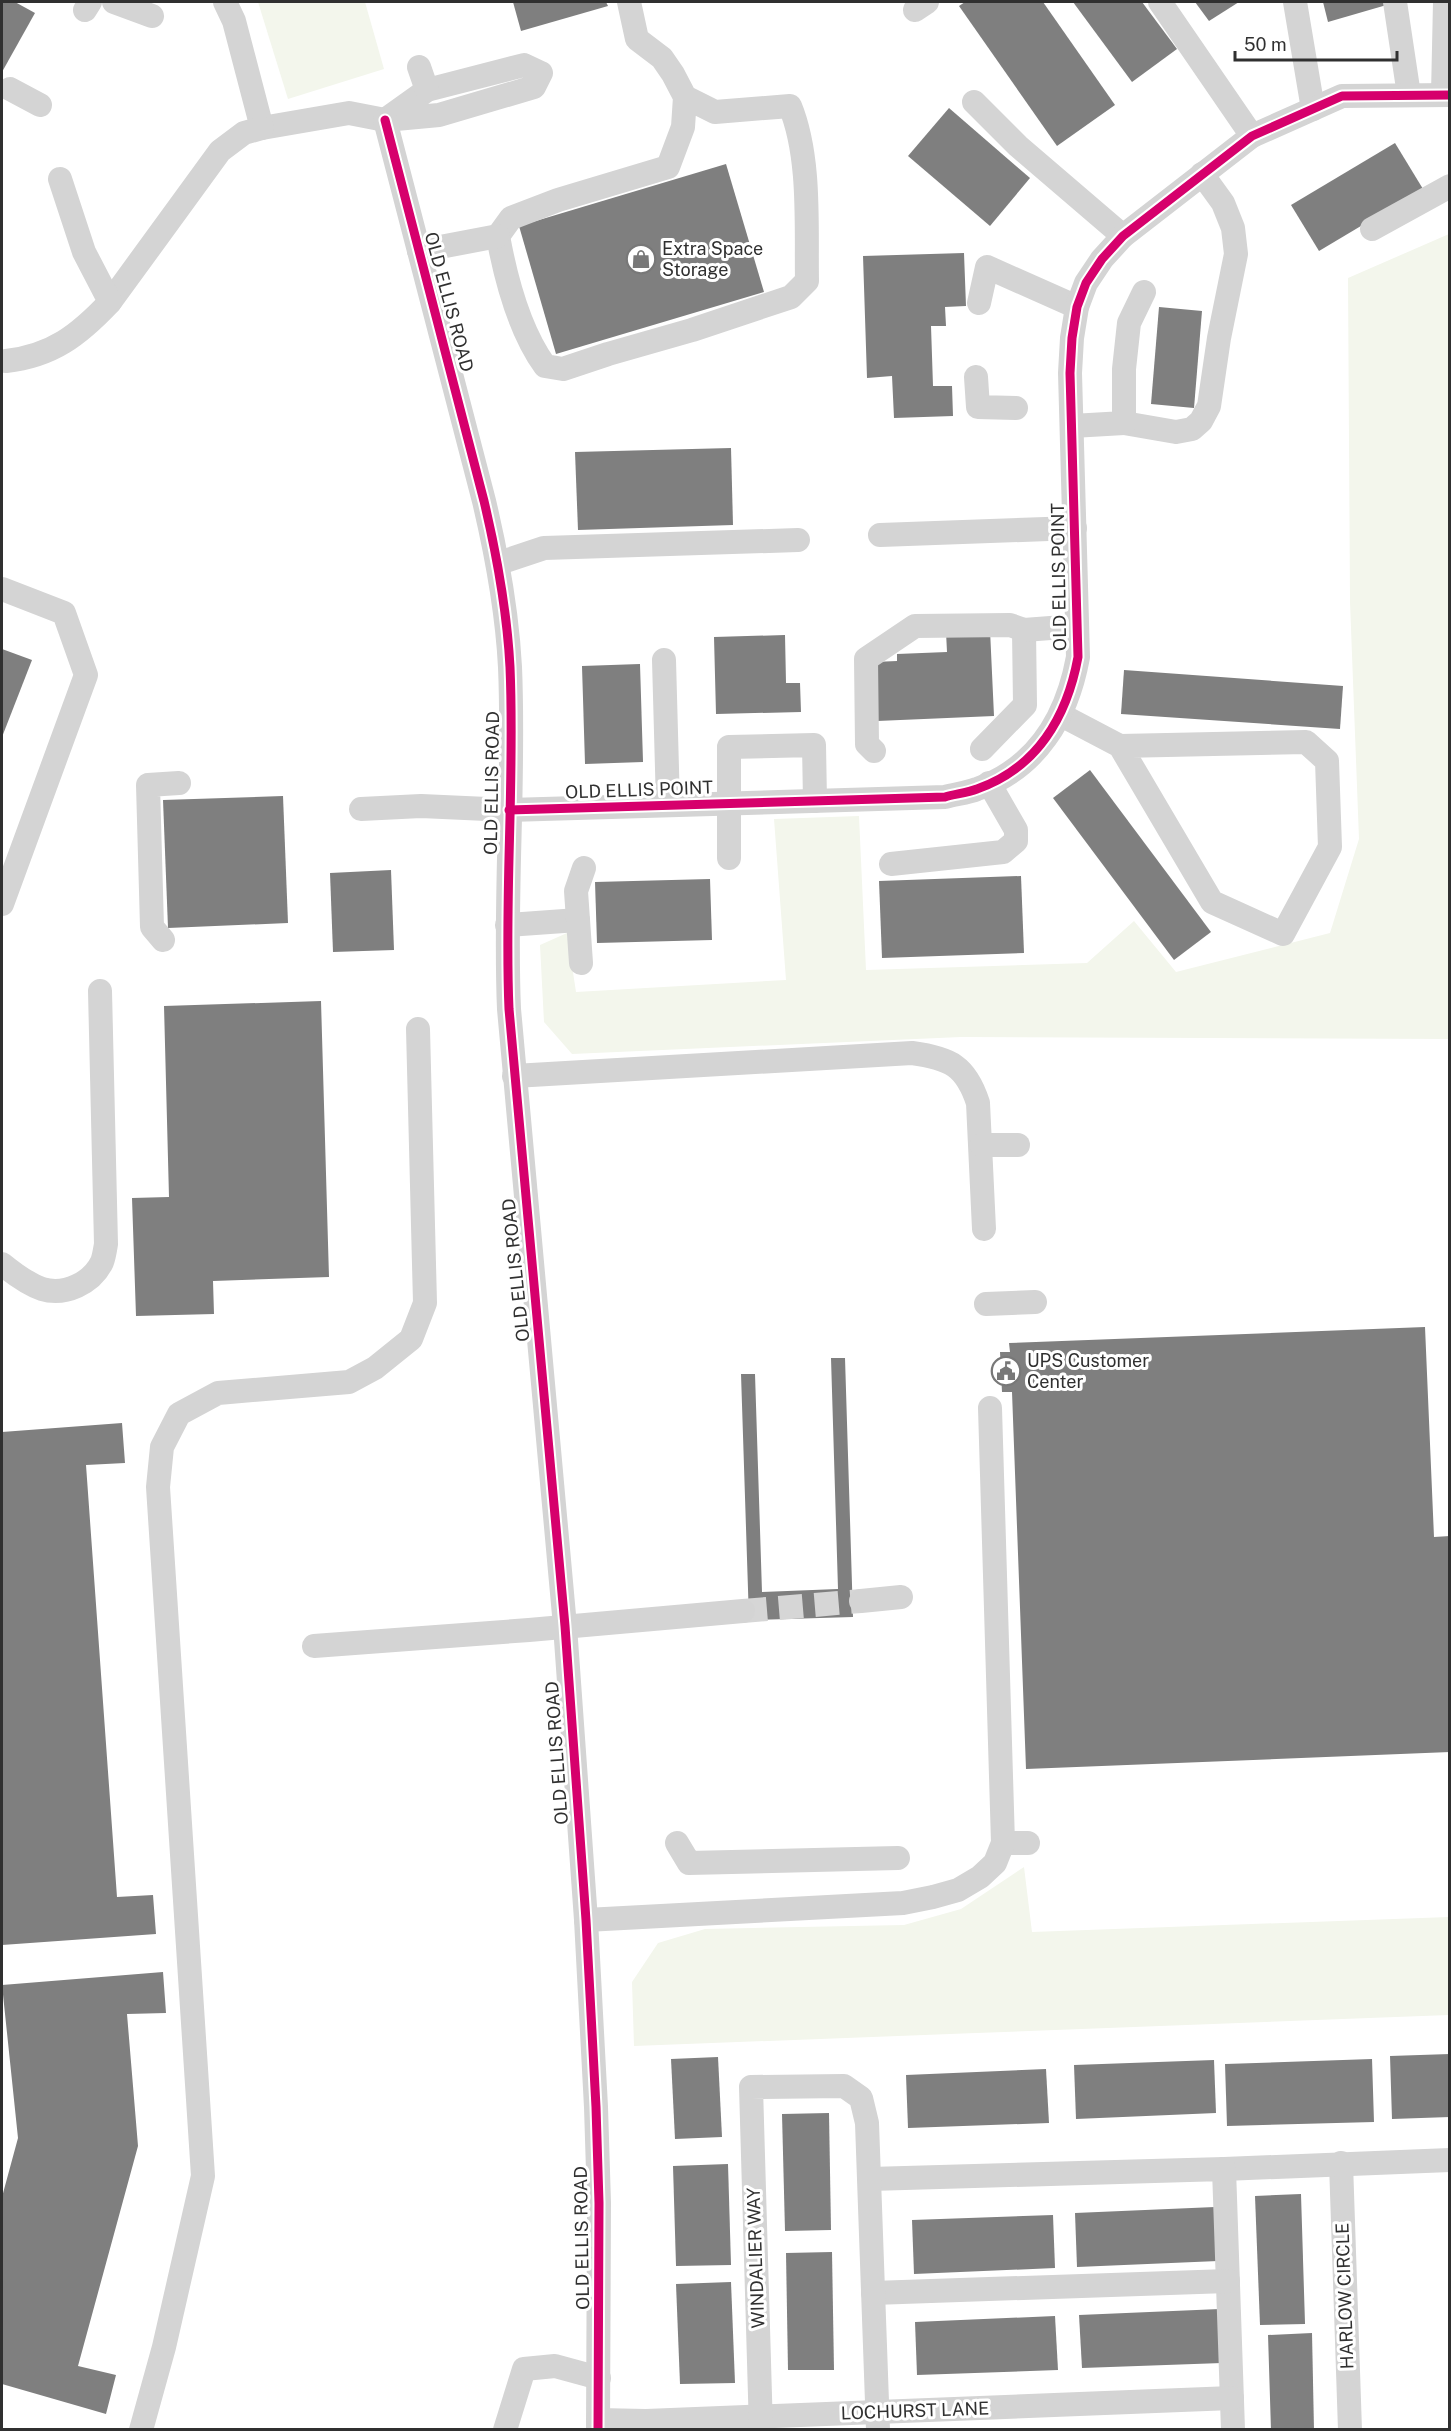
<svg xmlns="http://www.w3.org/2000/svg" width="1451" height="2431" font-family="'Public Sans',sans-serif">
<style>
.green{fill:#f3f6ec}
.building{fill:#7f7f7f}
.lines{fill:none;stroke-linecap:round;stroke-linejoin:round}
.minor-tunnel{stroke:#d6d6d6;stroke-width:24;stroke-dasharray:24 12;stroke-linecap:butt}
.minor{stroke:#d4d4d4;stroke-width:24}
.cycleway-casing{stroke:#fff;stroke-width:13}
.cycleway{stroke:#d6006c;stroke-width:9}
.labels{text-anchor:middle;stroke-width:6;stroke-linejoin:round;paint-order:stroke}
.poi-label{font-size:18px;fill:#303030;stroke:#fff;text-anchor:start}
.street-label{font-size:18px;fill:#303030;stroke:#fff}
</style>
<rect width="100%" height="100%" fill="#fff"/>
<g class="green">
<polygon points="258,2 365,2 384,69 288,99"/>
<polygon points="1449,234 1449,1039 961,1037 572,1054 544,1022 540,945 567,933 576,992 786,980 774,819 859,816 866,970 1087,963 1134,921 1176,972 1330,933 1359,839 1350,602 1348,278"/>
<polygon points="1024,1867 1032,1932 1449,1917 1449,2015 634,2046 632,1982 658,1943 705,1929 904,1925 961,1909"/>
</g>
<g class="building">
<polygon points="2,2 15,2 35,13 2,72"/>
<polygon points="513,2 606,2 608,6 521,31"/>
<polygon points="965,2 1043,2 1115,105 1057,146 959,6"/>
<polygon points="1073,2 1142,2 1177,49 1132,82"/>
<polygon points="1195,2 1239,2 1209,21"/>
<polygon points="1323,2 1389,2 1390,4 1328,22"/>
<polygon points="949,108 1030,178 990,226 908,156"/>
<polygon points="1395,143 1423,189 1319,251 1291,205"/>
<polygon points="726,164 764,292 556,354 519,226"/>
<polygon points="964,253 966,306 945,307 946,326 931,326 933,386 952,386 953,416 894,418 892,376 867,378 863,256"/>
<polygon points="1159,307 1202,311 1194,408 1151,404"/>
<polygon points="731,448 733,525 578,530 575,452"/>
<polygon points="990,630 994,716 877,721 874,662 897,661 897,654 947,652 946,632"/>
<polygon points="785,635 786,683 800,683 801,712 716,714 714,637"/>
<polygon points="2,649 32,660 2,737"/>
<polygon points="640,664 643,762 585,764 582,666"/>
<polygon points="1124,670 1343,686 1340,729 1121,714"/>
<polygon points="1090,770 1211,932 1174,960 1053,798"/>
<polygon points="283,796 288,923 168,928 163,800"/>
<polygon points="391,870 394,950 333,952 330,873"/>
<polygon points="1021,876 1024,953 882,958 879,881"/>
<polygon points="710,879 712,940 597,943 595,882"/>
<polygon points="321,1001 329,1277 213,1281 214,1314 136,1316 132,1198 169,1197 164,1006"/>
<polygon points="1425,1327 1434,1537 1450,1536 1450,1752 1026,1769 1012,1392 1002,1392 1000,1352 1010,1352 1009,1343"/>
<polygon points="831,1358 845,1358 853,1617 749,1620 741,1374 755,1374 762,1592 838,1589"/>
<polygon points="122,1423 125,1463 86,1465 117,1897 153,1895 156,1934 2,1945 2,1432"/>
<polygon points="163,1972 166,2013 127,2014 138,2146 78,2366 116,2375 106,2414 2,2384 2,2197 18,2138 2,1985"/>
<polygon points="1450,2054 1450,2117 1392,2119 1390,2056"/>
<polygon points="718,2057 722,2137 675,2139 671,2059"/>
<polygon points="1372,2059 1374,2122 1227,2126 1225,2064"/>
<polygon points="1214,2060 1216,2113 1076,2119 1074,2065"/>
<polygon points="1046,2069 1049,2123 908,2128 906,2075"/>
<polygon points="829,2113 831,2230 785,2231 782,2114"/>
<polygon points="728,2164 731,2265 676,2266 673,2166"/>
<polygon points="1301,2194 1305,2324 1260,2325 1255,2196"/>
<polygon points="1215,2207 1218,2261 1077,2267 1075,2213"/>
<polygon points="1053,2215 1055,2268 914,2274 912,2220"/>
<polygon points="832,2252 834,2370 788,2370 786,2253"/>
<polygon points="731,2282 735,2383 680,2384 676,2284"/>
<polygon points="1220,2309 1222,2363 1082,2368 1079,2315"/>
<polygon points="1055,2316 1058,2370 917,2375 915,2322"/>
<polygon points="1312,2333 1314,2430 1271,2430 1268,2335"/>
</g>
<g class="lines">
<polyline class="minor-tunnel" points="743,1611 861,1601"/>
<g class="minor">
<polyline points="114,2 152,16"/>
<polyline points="225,2 234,21 262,128 349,113 385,120 439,115 534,87 541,73 524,65 427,90 385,120"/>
<path d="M629,2L637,39L662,58L673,74L685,97L715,112L790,106C811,157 806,227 807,281L791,297L692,330L608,354L563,369L545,366C519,330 506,280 498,236L511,218L558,200L668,167L683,127L685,97"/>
<polyline points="1160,2 1252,136"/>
<polyline points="1295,2 1313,109"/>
<polyline points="1395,2 1409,95"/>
<polyline points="85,10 90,2"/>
<polyline points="915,10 927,2"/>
<polyline points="419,67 427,90"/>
<polyline points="10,89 40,105"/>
<polyline points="1443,94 1445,2"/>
<polyline points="974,102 1018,146 1123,236"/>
<path d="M385,120L484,501C497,556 507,610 510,667C515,781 504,895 509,1009L565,1626L586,1920L596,2107L599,2203L598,2430"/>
<polyline points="1372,229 1450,186"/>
<polyline points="419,251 498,236"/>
<polyline points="110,302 220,151 244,133 262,128"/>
<polyline points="979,303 987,267 1077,307"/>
<path d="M6,361C52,356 79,335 110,302L84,252L60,179"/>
<polyline points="976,377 978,407 1016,408"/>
<polyline points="1124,423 1176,432 1192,429 1201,421 1209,406 1219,338 1236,254 1233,228 1223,203 1202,174"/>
<polyline points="1072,426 1124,423 1124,369 1129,323 1144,292"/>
<polyline points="880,535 1075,528"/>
<polyline points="499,563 544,548 798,540"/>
<polyline points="2,589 64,613 86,675 2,904"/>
<polyline points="664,660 668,805"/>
<polyline points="1061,715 1120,746 1212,902 1283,934 1330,847 1327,761 1306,742 1120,746"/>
<polyline points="982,749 1025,705 1024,630"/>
<polyline points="874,751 867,744 866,659 915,626 1010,625 1024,630 1077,626"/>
<path d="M361,809L421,806L509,810L945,797C955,794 967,793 977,789C1037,768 1067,717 1078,657L1070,373L1072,338L1077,307L1086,283L1102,259L1123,236L1252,136L1342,96L1450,95"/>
<polyline points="729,858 729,747 814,745 815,801"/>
<polyline points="891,864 1003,852 1016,841 1016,830 989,783"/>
<polyline points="507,925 578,920"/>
<polyline points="163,940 152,927 148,785 179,783"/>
<polyline points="581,963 576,891 584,868"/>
<path d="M514,1076L912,1053C950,1058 966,1066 978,1103L984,1229"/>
<polyline points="982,1145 1018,1145"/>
<path d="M2,1264C13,1273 28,1284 42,1289C65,1296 92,1283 102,1262C104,1257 105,1250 106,1244L100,991"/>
<polyline points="986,1304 1035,1302"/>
<polyline points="861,1601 901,1597"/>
<polyline points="314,1646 529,1630 743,1611"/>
<polyline points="677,1843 689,1863 898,1858"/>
<polyline points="1003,1843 1028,1843"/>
<polyline points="586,1920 903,1903 933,1897 958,1890 980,1877 995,1863 1003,1843 990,1408"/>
<polyline points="1341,2163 1350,2430"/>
<polyline points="1224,2169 1450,2160"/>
<polyline points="870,2179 1224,2169 1233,2430"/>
<polyline points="873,2293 1228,2281"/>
<polyline points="598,2420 646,2421 1232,2398"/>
<polyline points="141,2430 164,2347 203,2176 158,1487 162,1447 179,1414 218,1393 349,1382 375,1368 411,1339 425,1303 418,1029"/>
<polyline points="505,2430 524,2369 555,2366 599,2378"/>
<polyline points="761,2430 751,2087 844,2086 861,2098 867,2123 878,2430"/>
</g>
<g class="cycleway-casing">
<g id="cycleway">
<path d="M385,120L484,501C497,556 507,610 510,667C515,781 504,895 509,1009L565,1626L586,1920L596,2107L599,2203L598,2430"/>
<path d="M509,810L945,797C955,794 967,793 977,789C1037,768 1067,717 1078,657L1070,373L1072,338L1077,307L1086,283L1102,259L1123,236L1252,136L1342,96L1450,95"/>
</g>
</g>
<use href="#cycleway" class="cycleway"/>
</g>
<defs>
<g id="shop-ring" transform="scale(1.5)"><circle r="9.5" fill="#fff" stroke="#787878" stroke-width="1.5"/><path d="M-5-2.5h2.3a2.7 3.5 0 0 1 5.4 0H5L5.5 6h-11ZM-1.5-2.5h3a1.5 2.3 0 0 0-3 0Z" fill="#787878"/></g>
<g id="civic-ring" transform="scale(1.5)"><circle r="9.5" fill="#fff" stroke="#787878" stroke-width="1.5"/><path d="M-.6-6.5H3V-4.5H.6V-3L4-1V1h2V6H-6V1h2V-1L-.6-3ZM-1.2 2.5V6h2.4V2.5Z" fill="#787878"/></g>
</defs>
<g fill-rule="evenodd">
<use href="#shop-ring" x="641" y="259"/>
<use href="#civic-ring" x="1006" y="1371"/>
</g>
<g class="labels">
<g class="poi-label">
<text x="662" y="255">Extra Space<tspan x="662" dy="21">Storage</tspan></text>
<text x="1027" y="1367">UPS Customer<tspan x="1027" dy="21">Center</tspan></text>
</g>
<g class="street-label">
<text transform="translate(449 302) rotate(75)" y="6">OLD ELLIS ROAD</text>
<text transform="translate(1059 577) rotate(-91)" y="6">OLD ELLIS POINT</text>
<text transform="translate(492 783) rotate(-89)" y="6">OLD ELLIS ROAD</text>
<text transform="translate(639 790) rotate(-2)" y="6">OLD ELLIS POINT</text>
<text transform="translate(516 1270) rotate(-96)" y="6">OLD ELLIS ROAD</text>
<text transform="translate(557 1753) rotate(-94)" y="6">OLD ELLIS ROAD</text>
<text transform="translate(582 2238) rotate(-91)" y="6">OLD ELLIS ROAD</text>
<text transform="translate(756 2258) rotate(-92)" y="6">WINDALIER WAY</text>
<text transform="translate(1345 2296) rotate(-92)" y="6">HARLOW CIRCLE</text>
<text transform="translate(915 2411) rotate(-2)" y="6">LOCHURST LANE</text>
</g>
</g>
<rect width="1451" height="2431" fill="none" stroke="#303030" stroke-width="6"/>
<path d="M1235 51v9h162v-9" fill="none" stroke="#303030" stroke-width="3"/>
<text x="1244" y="51" font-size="18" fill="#303030" stroke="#ffffff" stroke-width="4.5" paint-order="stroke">50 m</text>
</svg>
